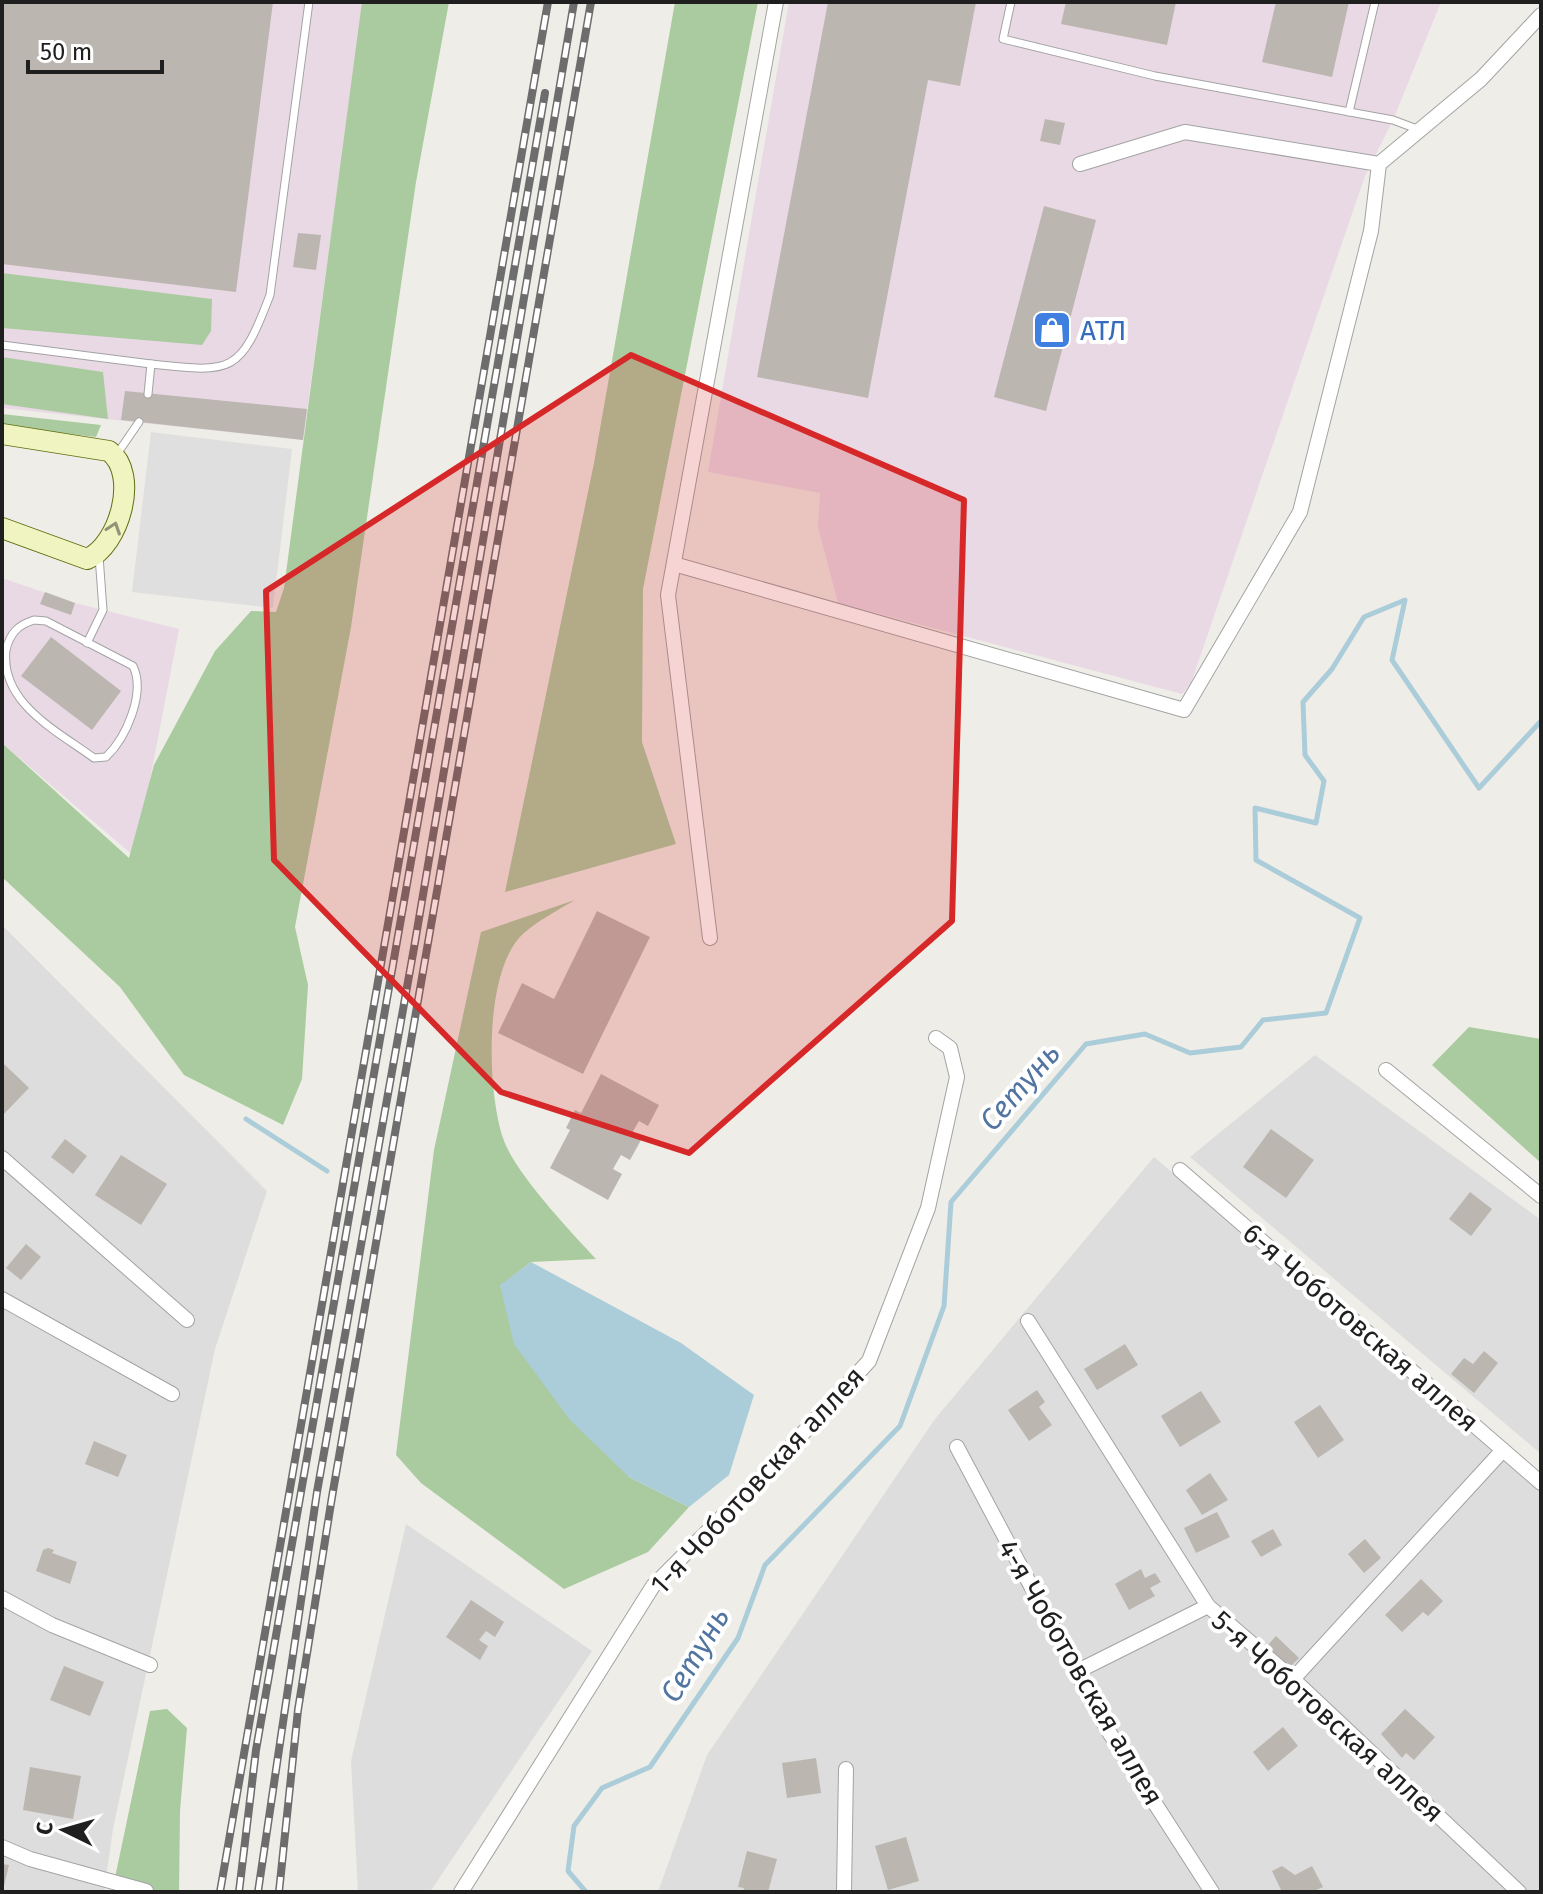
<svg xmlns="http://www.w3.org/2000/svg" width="1543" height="1894" font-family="'Fira Sans',sans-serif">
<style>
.residential{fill:#ddd}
.industrial{fill:#e8d9e4}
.forest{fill:#aacb9f}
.parking{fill:#dfdfdf}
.water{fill:#abccd9}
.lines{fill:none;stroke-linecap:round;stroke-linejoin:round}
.stream{stroke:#abccd9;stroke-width:5}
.building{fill:#bcb6b0}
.lane-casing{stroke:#a3a3a3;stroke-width:9}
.street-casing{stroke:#a3a3a3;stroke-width:16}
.secondary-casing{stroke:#5f6e0f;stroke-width:22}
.lane{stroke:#fff;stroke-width:7}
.street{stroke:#fff;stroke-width:14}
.secondary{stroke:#eff4c0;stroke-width:20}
.rail-casing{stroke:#6d6d6d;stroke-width:8}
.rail{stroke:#fff;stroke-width:5;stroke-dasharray:15;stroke-linecap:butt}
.oneway{stroke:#919478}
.marked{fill:#d62828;fill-opacity:0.2;stroke:#d62828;stroke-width:6;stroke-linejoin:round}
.labels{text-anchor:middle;stroke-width:8;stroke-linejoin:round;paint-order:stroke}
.shop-label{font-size:28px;fill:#366cbe;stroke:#fff;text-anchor:start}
.street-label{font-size:28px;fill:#1f1f1f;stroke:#fff}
.water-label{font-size:30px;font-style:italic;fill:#5174a0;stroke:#fff}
</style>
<rect width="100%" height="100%" fill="#efede7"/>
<g class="residential">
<polygon points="2,925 267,1191 215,1349 113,1829 104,1892 2,1892"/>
<polygon points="1315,1055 1541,1220 1541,1454 1190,1157"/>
<polygon points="1154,1157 1541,1486 1541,1892 658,1892 707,1755 935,1419"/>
<polygon points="406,1524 592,1651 430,1892 358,1892 351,1761"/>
</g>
<g class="industrial">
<polygon points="2,2 363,2 303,440 2,408"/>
<polygon points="789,2 1441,2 1393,120 1365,176 1191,683 1182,694 838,603 818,527 820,493 708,472"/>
<polygon points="2,578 75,603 179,629 135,857 2,743"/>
</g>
<g class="forest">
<polygon points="362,2 449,2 416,182 351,627 295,927 308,985 302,1079 283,1125 184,1075 120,987 2,877 2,743 129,858 154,765 215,651 251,611 276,612 284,588"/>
<polygon points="675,2 758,2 643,589 642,742 676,844 505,892 594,463"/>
<polygon points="2,273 212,299 211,331 202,345 2,328"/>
<polygon points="2,357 103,372 108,419 2,404"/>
<polygon points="2,414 101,425 96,437 2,426"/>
<path d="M575,900C558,910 539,920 524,933C483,969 487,1090 503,1138C514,1172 571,1232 596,1259L531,1262L500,1286L629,1477L689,1507L648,1552L564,1589L421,1483L396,1455L434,1150L481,932Z"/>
<polygon points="1469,1027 1541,1039 1541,1163 1432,1065"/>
<polygon points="167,1709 187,1728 180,1811 179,1892 112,1892 150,1711"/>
</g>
<polygon class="parking" points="151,432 292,449 273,608 132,592"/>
<polygon class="water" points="531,1262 681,1343 754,1395 729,1475 689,1507 629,1477 570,1420 514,1344 500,1285"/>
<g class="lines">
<g class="stream">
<polyline points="246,1119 327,1171"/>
<polyline points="586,1892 568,1871 574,1826 602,1788 650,1767 738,1638 765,1565 900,1426 944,1306 951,1202 1086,1044 1145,1034 1190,1053 1241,1047 1263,1020 1326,1013 1360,918 1256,860 1255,808 1316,823 1324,781 1305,755 1303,702 1332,669 1364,617 1405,600 1392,660 1479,788 1541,721"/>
</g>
</g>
<g class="building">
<polygon points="2,2 273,2 236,292 2,264"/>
<polygon points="828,2 976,2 960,86 928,80 868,398 757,377"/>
<polygon points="1066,2 1176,2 1167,45 1061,24"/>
<polygon points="1276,2 1349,2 1332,77 1262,62"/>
<polygon points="1045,119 1065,123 1060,145 1040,141"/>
<polygon points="1044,206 1096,220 1046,411 994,397"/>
<polygon points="298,233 321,235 316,270 293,267"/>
<polygon points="125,391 307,409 303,440 121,420"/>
<polygon points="45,592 75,603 71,615 40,604"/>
<polygon points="51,637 121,691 92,730 21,676"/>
<polygon points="597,911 650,937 583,1074 498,1033 522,983 554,999"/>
<polygon points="4,1064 29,1088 2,1116 2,1067"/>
<polygon points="601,1074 659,1105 648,1126 639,1121 631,1135 641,1140 630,1160 621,1155 613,1169 622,1174 608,1200 550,1168 570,1130 566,1128 575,1110 581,1113"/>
<polygon points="1271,1129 1314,1160 1286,1198 1243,1167"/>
<polygon points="65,1139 87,1156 73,1174 51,1157"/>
<polygon points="121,1155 167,1184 141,1225 95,1195"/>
<polygon points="1470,1192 1492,1209 1471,1236 1449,1219"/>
<polygon points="26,1244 41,1257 21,1280 6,1268"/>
<polygon points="1125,1344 1138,1365 1097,1390 1084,1369"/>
<polygon points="1484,1351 1498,1363 1474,1393 1451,1374 1464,1358 1473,1364"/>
<polygon points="1037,1390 1045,1402 1039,1407 1052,1425 1029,1441 1008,1410"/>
<polygon points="1201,1391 1221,1422 1180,1447 1161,1416"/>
<polygon points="1320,1405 1344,1440 1318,1458 1294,1422"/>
<polygon points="94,1441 127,1455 118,1477 85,1464"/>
<polygon points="1210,1473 1228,1500 1202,1515 1186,1490"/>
<polygon points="1217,1512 1230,1537 1196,1553 1184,1528"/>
<polygon points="1273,1529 1282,1545 1261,1557 1251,1541"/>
<polygon points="1365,1539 1381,1558 1364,1573 1348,1554"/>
<polygon points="48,1548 54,1550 52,1553 77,1562 70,1584 36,1571 43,1550"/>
<polygon points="1141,1569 1145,1578 1155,1573 1161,1582 1150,1588 1155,1596 1129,1610 1115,1584"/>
<polygon points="1421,1579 1443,1601 1428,1616 1423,1612 1402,1632 1385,1615"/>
<polygon points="471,1600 504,1622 495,1637 486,1631 479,1640 488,1646 480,1660 446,1637"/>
<polygon points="1276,1636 1299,1658 1289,1668 1266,1647"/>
<polygon points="64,1666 104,1682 90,1716 50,1700"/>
<polygon points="1405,1709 1435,1737 1414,1760 1406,1753 1402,1758 1381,1734"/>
<polygon points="1283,1727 1298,1746 1268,1771 1253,1752"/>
<polygon points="816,1758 821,1793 787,1798 782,1763"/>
<polygon points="30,1767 81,1776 73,1819 23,1810"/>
<polygon points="906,1837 919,1881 888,1890 875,1846"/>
<polygon points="747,1851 777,1859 768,1892 743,1892 744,1888 738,1887"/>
<polygon points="2,1864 9,1865 3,1890 2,1890"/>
<polygon points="1282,1866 1295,1875 1312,1866 1323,1887 1312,1892 1282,1892 1272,1871"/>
</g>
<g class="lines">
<g class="lane-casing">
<g id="lane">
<polyline points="1011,2 1003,39 1155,76 1393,120 1417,129"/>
<polyline points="1349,112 1375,2"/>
<polyline points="2,345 151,364"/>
<path d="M148,394L151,364C233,373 240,374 270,295L309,2"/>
<polyline points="117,454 139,422"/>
<path d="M34,620L46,621L133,666C146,693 126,738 106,757L94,758C57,731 0,703 6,650C10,633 18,625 34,620Z"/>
<polyline points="87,643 103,610 99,556"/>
</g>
</g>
<g class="street-casing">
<g id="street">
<polyline points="1080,164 1185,132 1379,164"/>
<polyline points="1379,164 1481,79 1541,15"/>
<polyline points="674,564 1184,710 1300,512 1371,231 1379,164"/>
<polyline points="710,938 668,595 776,2"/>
<polyline points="1386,1070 1541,1196"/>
<polyline points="2,1158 187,1320"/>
<polyline points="1180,1170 1541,1483"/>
<polyline points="2,1299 172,1394"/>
<polyline points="1028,1321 1208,1606 1293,1679 1519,1892"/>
<polyline points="957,1447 1107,1729 1212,1892"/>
<polyline points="2,1598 52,1625 150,1665"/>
<polyline points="1076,1672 1208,1606"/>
<polyline points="1293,1679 1503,1450"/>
<polyline points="2,1847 30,1859 146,1891"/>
<polyline points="461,1892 653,1586 773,1466 869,1361 928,1208 957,1077 950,1048 936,1038"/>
<polyline points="844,1892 846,1769"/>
</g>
</g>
<g class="secondary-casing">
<path id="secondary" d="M2,434L109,451C140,474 119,546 87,559L2,528"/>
</g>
<use href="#lane" class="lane"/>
<use href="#street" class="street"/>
<use href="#secondary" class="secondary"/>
<g class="rail-casing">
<g id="rail">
<polyline points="220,1892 548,2"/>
<polyline points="239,1892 256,1750 545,93"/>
<polyline points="258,1892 317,1492 414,948 574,2"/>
<polyline points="279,1892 298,1710 332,1497 591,2"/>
</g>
</g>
<use href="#rail" class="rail"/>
</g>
<defs><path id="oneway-chevron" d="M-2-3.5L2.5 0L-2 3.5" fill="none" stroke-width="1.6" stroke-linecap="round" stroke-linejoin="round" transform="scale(2)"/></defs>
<use class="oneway" href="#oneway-chevron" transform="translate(114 528) rotate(-71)"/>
<path class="marked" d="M631,355L964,500L952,921L689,1153L501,1092L274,860L266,591Z"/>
<defs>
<g id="shop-square" transform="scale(2)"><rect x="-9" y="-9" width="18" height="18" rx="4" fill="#3f7fe0" stroke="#fff"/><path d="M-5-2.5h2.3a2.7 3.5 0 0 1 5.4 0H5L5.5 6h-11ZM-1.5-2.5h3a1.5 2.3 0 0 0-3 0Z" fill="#fff"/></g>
</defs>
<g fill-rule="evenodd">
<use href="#shop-square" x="1052" y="330"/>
</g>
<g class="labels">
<g class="shop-label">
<text x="1080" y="340">АТЛ</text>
</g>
<g class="street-label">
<text transform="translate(1361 1327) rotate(41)" y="10">6-я Чоботовская аллея</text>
<text transform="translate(757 1480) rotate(-47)" y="10">1-я Чоботовская аллея</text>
<text transform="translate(1081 1672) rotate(60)" y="10">4-я Чоботовская аллея</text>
<text transform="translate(1328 1716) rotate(42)" y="10">5-я Чоботовская аллея</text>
</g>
<g class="water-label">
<text transform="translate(1020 1087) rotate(-49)" y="10">Сетунь</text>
<text transform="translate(695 1655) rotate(-59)" y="10">Сетунь</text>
</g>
</g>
<rect width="1543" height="1894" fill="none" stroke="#1f1f1f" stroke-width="8"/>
<g transform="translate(64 1830) rotate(275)" stroke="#ffffff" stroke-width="6" paint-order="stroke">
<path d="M0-6L14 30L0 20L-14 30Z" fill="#1f1f1f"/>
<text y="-12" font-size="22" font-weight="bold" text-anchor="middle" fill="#1f1f1f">С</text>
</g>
<path d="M28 60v12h134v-12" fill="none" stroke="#1f1f1f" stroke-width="4"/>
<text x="40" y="60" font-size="24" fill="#1f1f1f" stroke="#ffffff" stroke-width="6" paint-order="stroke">50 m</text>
</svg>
